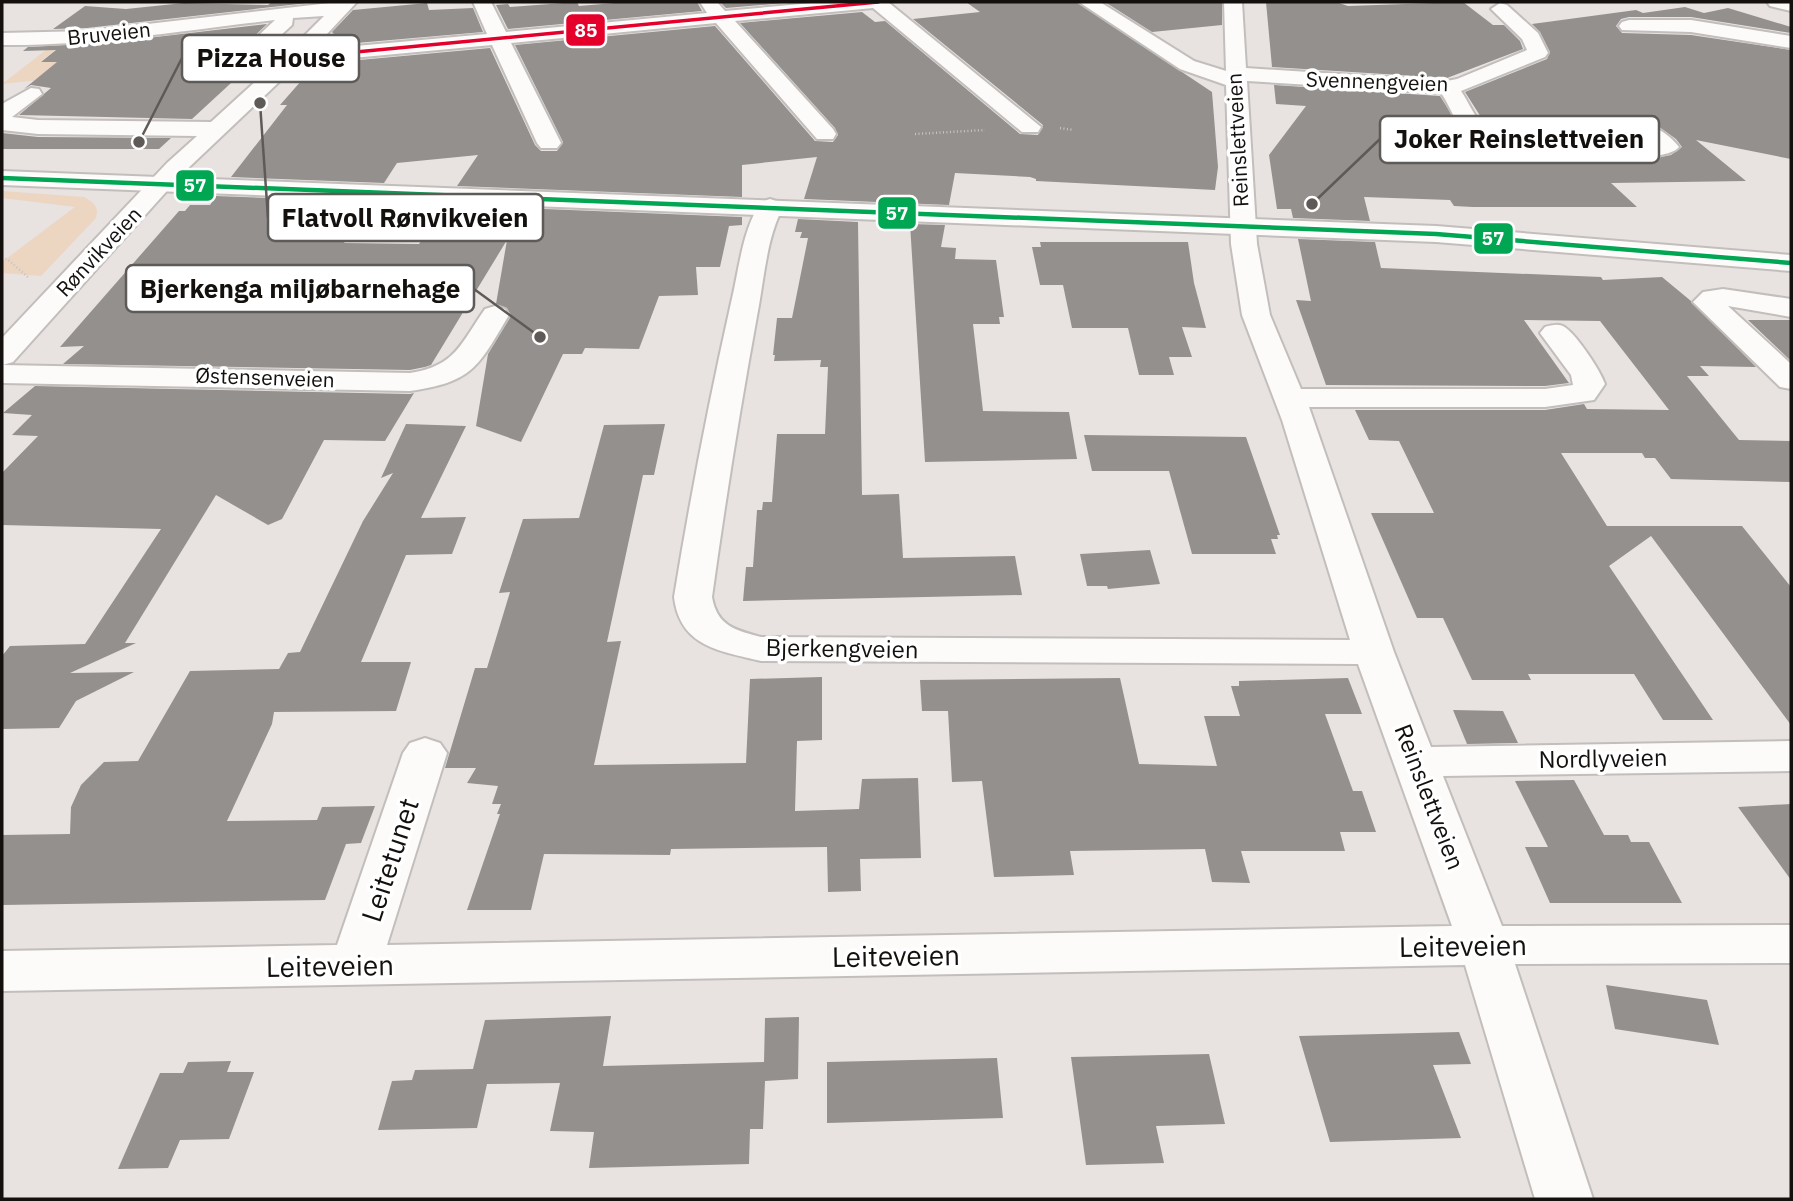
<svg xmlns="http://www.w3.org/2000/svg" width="1793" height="1201" font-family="'IBM Plex Sans',sans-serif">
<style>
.green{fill:#ecd5c1}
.building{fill:#94908e}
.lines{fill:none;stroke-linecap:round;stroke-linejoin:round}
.minor-casing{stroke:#c2bebc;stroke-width:4}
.major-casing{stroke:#c2bebc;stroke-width:4}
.path{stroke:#c6c4c2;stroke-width:2.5;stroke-dasharray:1 2.5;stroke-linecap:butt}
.minor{fill:#fcfbfa;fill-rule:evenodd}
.major{fill:#fcfbfa;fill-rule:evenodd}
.bus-1-casing{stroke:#fff;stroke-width:6}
.bus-2-casing{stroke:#fff;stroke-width:8}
.bus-1{stroke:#e4002b;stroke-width:3.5}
.bus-2{stroke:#00a651;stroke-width:4.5}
.labels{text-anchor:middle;stroke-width:7;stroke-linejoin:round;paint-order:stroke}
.far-street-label{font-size:21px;fill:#13100e;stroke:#fff}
.street-label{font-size:24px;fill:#13100e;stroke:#fff}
.near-street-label{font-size:28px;fill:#13100e;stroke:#fff}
.leader{fill:none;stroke:#5e5a58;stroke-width:2.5}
.callout-dot{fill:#5e5a58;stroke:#fff;stroke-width:2.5}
.callout{fill:#fff;stroke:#5e5a58;stroke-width:2.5}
.callout-label{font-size:26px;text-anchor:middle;font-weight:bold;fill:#13100e}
.line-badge{stroke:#fff;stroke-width:2.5}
.badge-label{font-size:19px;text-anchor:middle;font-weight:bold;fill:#fff}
</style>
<rect width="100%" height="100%" fill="#e8e3e0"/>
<g class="green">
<polygon points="46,50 55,50 40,62 269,56 2,84"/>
<path d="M2,191L84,197C94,203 99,206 96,218L41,276L2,273V262L75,207L2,198Z"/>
</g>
<g class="building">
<polygon points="272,2 317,2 87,28 53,29 85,6 126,9 184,3 268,5"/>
<polygon points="577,2 579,6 626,2 697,2 702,11 508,29 496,5 508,4 510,7"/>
<polygon points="720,2 797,2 726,8"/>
<polygon points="966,2 1077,2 1212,92 1218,167 1215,190 1036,181 1036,179 1030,177 955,173 949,205 804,199 817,157 742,165 742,197 457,186 478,155 397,163 384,183 231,177 287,105 280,105 316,64 490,48 535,145 541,151 557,151 563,142 515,45 715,26 815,141 833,142 838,135 835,128 740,23 862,12 875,22 885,21 1020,134 1038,135 1043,125 913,19 980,12"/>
<polygon points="1105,2 1222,2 1222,25 1152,32"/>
<polygon points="1266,2 1339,3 1348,6 1463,2 1493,25 1504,25 1520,41 1523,49 1447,78 1272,67"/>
<polygon points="427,3 429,10 473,8 483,32 333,45 339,39 332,32 353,10"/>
<polygon points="1685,7 1704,13 1728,8 1791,27 1791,33 1691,17 1629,17 1621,19 1616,26 1622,33 1691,35 1791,50 1791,159 1696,140 1746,181 1611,183 1637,207 1473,207 1454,206 1450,200 1364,197 1370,221 1293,218 1291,209 1277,209 1269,155 1306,106 1276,104 1274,85 1440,96 1467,139 1489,152 1514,158 1604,162 1652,159 1671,155 1682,147 1676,139 1655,124 1630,118 1621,120 1618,127 1622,133 1638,141 1545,143 1506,136 1486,125 1465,92 1547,59 1550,52 1540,32 1532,24 1636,10 1643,13"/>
<polygon points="267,24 238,52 244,59 256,60 192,119 19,115 51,88 31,85 24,89 57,62 41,62 56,50 23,51 28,47 105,43"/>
<polygon points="2,133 38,137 171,138 159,149 2,149"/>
<polygon points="216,196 371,202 344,243 419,244 445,205 742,217 742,225 729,226 720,267 696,267 698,295 659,296 639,349 585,348 582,354 563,354 521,442 476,426 488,354 511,316 507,308 496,304 507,240 431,365 425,367 410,370 63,364 84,346 60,347 179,211 185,211 190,205 210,205"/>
<polygon points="798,219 858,222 862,495 899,494 903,558 1015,556 1022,595 743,601 746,567 753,567 757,510 762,510 763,502 772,502 777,434 825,434 828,367 820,367 821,360 774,361 775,355 773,355 777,318 792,318 808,238 800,238 802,232 795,232"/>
<polygon points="910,224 945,225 941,247 956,248 955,259 996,260 1004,317 999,317 1000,324 973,324 983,411 1069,412 1077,459 925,462"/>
<polygon points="1298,239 1375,242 1381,268 1601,277 1603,280 1662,277 1691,301 1756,367 1700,366 1709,376 1687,376 1739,440 1791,441 1791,482 1671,479 1655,458 1645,458 1642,453 1561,453 1607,526 1742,526 1791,587 1791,725 1651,536 1609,566 1713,720 1663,720 1634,674 1528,674 1531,680 1472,680 1443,618 1417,618 1371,513 1434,513 1399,441 1369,440 1355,410 1545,410 1584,404 1587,409 1669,410 1600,321 1524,320 1569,383 1545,386 1326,385 1296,300 1311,301"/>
<polygon points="1040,242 1188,242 1194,283 1206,328 1182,327 1192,357 1169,357 1174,375 1139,375 1128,328 1072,328 1063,285 1040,285 1032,247 1041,247"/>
<polygon points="1748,320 1791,320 1791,361"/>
<polygon points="35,386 410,394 414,393 385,441 324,440 282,519 268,525 216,495 125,643 136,643 70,673 134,672 76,701 59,728 2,729 2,656 10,646 85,644 161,529 2,525 2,473 38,436 12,435 32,415 3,413"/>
<polygon points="406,424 466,426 421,518 466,517 452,554 406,555 361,662 411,662 396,711 274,712 272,724 227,821 317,820 322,807 375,806 361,843 346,844 325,900 2,905 2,835 70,834 71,807 81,785 104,762 138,761 190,671 279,669 288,653 300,652 363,521 393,473 381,478"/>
<polygon points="665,424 654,475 643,475 607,642 621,641 594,765 746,763 750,679 822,677 822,740 797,741 795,811 859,809 862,779 918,778 921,858 860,859 861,891 828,892 827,847 671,849 670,855 544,854 531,910 467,910 500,814 497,814 501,804 492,804 498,786 467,783 476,768 445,768 475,668 487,668 510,592 499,593 523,519 579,518 604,425"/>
<polygon points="1084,435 1246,437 1280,535 1277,535 1278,539 1271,539 1276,554 1192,554 1169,471 1092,471"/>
<polygon points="1150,550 1160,584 1108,589 1107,586 1087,586 1080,554"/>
<polygon points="1120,678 1139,764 1217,766 1204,716 1240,716 1231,686 1239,686 1239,681 1348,678 1362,714 1325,714 1353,791 1362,791 1376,832 1340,832 1345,851 1241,851 1250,883 1212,882 1205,849 1070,851 1074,875 994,877 982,781 952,782 948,711 922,711 920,680"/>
<polygon points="1453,710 1503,711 1518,743 1467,744"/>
<polygon points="1574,780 1604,835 1628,835 1631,842 1649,842 1682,903 1550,903 1525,847 1548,847 1515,781"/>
<polygon points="1791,804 1791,880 1738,807"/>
<polygon points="1606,985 1707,1000 1719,1045 1615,1029"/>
<polygon points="611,1016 603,1066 764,1062 765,1018 799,1017 798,1079 765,1081 763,1129 750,1129 749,1164 589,1168 594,1132 550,1131 560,1083 487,1084 477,1128 378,1130 392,1081 412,1080 415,1070 473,1069 485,1020"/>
<polygon points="1459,1032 1471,1064 1433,1065 1461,1138 1330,1142 1299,1036"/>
<polygon points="1209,1054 1225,1124 1156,1126 1164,1163 1086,1165 1071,1057"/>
<polygon points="997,1058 1003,1118 827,1123 827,1062"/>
<polygon points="231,1061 227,1072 254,1072 229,1139 180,1140 168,1168 118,1169 160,1073 183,1073 188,1062"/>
</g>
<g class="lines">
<g class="minor-casing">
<g id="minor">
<path d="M338,2H357L312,50L487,34L473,2H491L506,32L707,13L700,2H717L725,11L823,2H888L1041,127L1038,132H1022L873,8L735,21L833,129L836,134L833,139H817L716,23L511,43L561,143L557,148H541L537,143L492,45L299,63L183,173L13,362L3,365L410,373C456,366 461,343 485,309L495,306L505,309L509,315C478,367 473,382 410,391L2,383V338L167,163L197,136L38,134L2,130V104L31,88L39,89L42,94L12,117L38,120L211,122L280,59L244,56L241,52L275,20C184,30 94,46 2,45V33L87,31ZM324,16L292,48L268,47L292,25L293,18Z"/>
<path d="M1079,2H1100L1194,61L1226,71L1224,2H1242L1246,68L1447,81L1457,79L1527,50L1522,39L1491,9L1500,3L1507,5L1538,33L1548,53L1545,57L1461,91C1470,104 1476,122 1489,131C1527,156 1605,144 1649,143L1623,131L1620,126L1623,121C1641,117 1668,132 1679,147C1666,165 1545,160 1520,156C1505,154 1487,150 1474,141C1457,131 1452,108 1441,93L1247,81L1257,244L1270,315L1301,389H1545L1573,385L1571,375L1540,333L1545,327C1552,325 1560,323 1566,328C1578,337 1600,370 1605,384L1594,400L1545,407H1309L1394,652L1431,747L1791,741V771L1443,776L1502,926L1791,925V963L1515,964L1593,1199H1535L1465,965L2,991V951L337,945L403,753L410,743L425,738L440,743L447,753L387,945L1452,926L1358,664L761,661C720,651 680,647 674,597C690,499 709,401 731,303C739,270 742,230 761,202L770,199L779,202L783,207C766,239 764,281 757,316C740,409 725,503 712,597C717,626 735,630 761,637L1350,640L1282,420L1242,315L1231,244L1226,85L1180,69Z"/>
<polygon points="1767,2 1791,2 1791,11 1770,6"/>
<polygon points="1629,20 1691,20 1791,36 1791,48 1691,32 1622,30 1619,26 1622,22"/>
<polygon points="1723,289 1791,299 1791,317 1728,306 1791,364 1791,389 1780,387 1693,302 1703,292"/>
</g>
</g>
<g class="major-casing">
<polygon id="major" points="2,171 1436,226 1791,255 1791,271 1436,242 2,185"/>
</g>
<g class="path">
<polyline points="1060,128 1073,130"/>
<polyline points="915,134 985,130"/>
<polyline points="2,259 7,259 29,278"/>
</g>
<use href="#minor" class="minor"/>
<use href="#major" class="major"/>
<g class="bus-1-casing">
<polyline id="bus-1" points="293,58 878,2"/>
</g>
<g class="bus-2-casing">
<polyline id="bus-2" points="2,178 1436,234 1791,263"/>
</g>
<use href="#bus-1" class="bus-1"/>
<use href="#bus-2" class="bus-2"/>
</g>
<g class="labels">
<g class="far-street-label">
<text transform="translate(109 34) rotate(-6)" y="7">Bruveien</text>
<text transform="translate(1377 82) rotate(2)" y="7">Svennengveien</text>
<text transform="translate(1238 140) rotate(-93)" y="7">Reinslettveien</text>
<text transform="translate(99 252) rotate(-47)" y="7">Rønvikveien</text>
<text transform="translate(265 378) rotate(2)" y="7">Østensenveien</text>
</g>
<g class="street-label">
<text transform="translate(842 649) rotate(1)" y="8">Bjerkengveien</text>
<text transform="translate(1603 759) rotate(-1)" y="8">Nordlyveien</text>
<text transform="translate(1429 797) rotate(69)" y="8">Reinslettveien</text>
</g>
<g class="near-street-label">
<text transform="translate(390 860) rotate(-72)" y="10">Leitetunet</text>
<text transform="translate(1463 946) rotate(-1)" y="10">Leiteveien</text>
<text transform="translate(896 956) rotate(-1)" y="10">Leiteveien</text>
<text transform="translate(330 966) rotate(-1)" y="10">Leiteveien</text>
</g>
</g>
<path class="leader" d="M139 142L182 58M1312 204L1380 139M260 103L268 218M540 337L474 289"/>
<g class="callout-dot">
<circle cx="139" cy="142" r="7"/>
<circle cx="1312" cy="204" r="7"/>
<circle cx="260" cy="103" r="7"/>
<circle cx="540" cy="337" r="7"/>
</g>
<g class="callout">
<rect x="182" y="35" width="177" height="47" rx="7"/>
<rect x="1380" y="116" width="279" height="47" rx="7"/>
<rect x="268" y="194" width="275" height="47" rx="7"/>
<rect x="126" y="265" width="348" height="47" rx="7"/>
</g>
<g class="callout-label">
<text x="271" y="67">Pizza House</text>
<text x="1519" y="148">Joker Reinslettveien</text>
<text x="405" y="227">Flatvoll Rønvikveien</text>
<text x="300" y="298">Bjerkenga miljøbarnehage</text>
</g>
<g class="line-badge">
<rect x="565" y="13" width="41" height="34" rx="7" fill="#e4002b"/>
<rect x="175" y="169" width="40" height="33" rx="7" fill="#00a651"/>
<rect x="877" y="196" width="40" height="34" rx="7" fill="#00a651"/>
<rect x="1473" y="222" width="41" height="33" rx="7" fill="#00a651"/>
</g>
<g class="badge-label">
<text x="586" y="37">85</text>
<text x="195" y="192">57</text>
<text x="897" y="220">57</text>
<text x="1493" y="245">57</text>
</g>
<rect width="1793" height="1201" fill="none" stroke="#13100e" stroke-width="7"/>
</svg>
